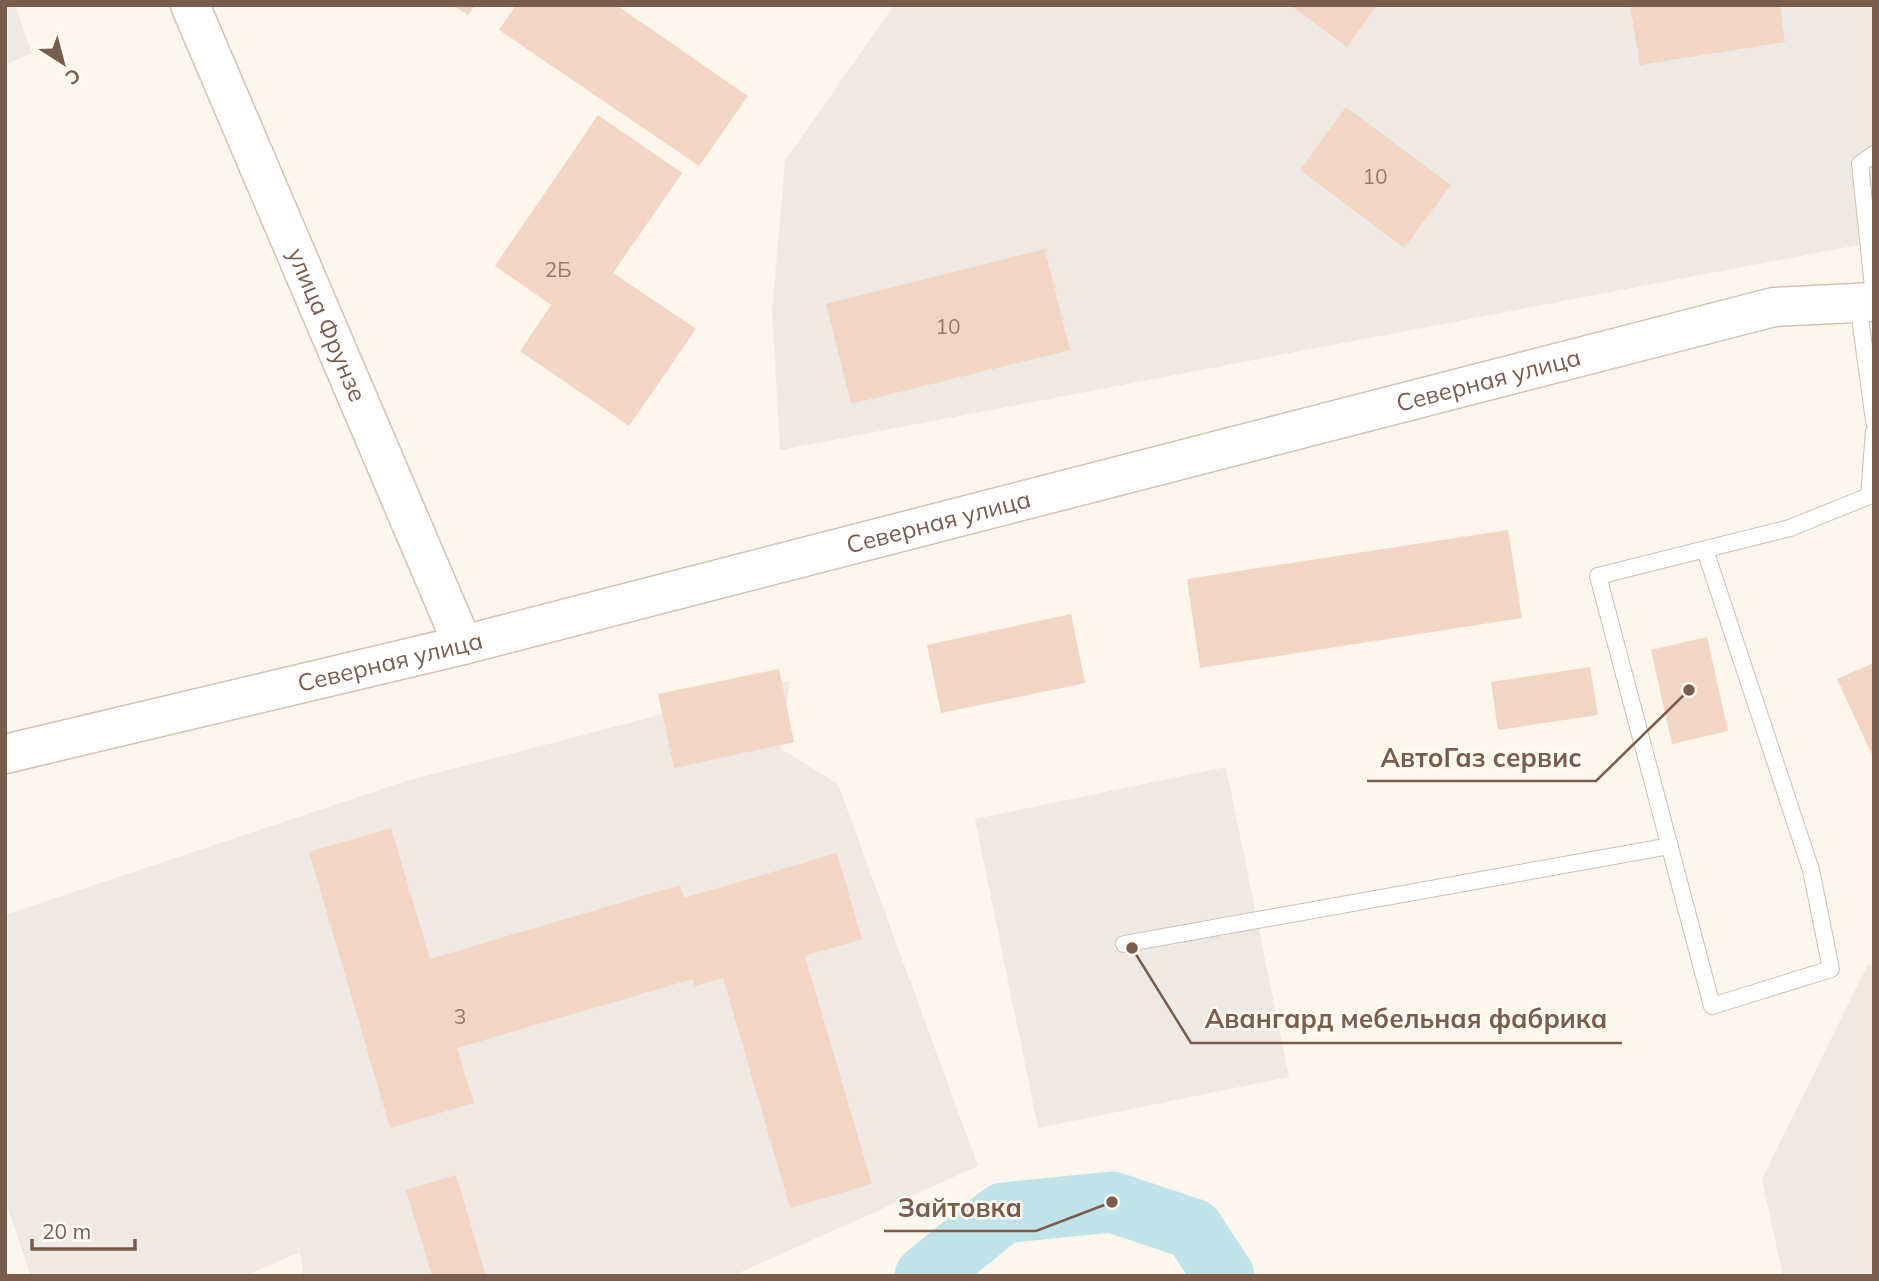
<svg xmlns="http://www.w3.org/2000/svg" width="1879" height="1281" font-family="Mulish,sans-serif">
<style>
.industrial{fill:#efe9e4}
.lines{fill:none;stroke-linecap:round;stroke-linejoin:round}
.river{stroke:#bfe3e8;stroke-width:61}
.building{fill:#f3d5c3}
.lane-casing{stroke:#d1beb0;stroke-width:18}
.secondary-casing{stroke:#d6c0b0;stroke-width:41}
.lane{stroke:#fff;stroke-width:16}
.secondary{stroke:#fff;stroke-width:38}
.labels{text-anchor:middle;stroke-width:5;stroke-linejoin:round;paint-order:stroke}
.number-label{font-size:21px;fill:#987a6a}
.street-label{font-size:24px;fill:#7a5c4d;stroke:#fffaf3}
.leader{fill:none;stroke:#7a5c4d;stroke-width:2.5}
.callout-dot{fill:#7a5c4d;stroke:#fffaf3;stroke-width:2.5}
.callout-label{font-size:26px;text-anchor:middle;font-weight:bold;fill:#7a5c4d;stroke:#fffaf3;stroke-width:5;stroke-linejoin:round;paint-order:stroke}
</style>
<rect width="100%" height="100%" fill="#fdf6ec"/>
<g class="industrial">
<polygon points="5,5 15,5 32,53 5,65"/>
<polygon points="894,5 1874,5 1874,242 780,450 772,311 785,161"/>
<polygon points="790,681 780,748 838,784 978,1166 732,1276 303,1276 300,1252 245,1276 31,1276 5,1200 5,915 406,781"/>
<polygon points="1226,767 1289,1077 1038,1128 975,819"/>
<polygon points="1868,964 1874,966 1874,1276 1783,1276 1762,1179"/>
</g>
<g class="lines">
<polyline class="river" points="925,1276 1003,1213 1112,1202 1193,1229 1224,1276"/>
</g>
<g class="building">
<polygon points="453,5 475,5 468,15"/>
<polygon points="516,5 616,5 748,96 699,166 499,30"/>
<polygon points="1290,5 1377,5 1347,47"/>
<polygon points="1630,5 1780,5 1785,42 1640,65"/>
<polygon points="1346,107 1451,185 1404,248 1300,170"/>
<polygon points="598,115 682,173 613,273 696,329 629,426 520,351 551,305 495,266"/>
<polygon points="1045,249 1070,350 851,404 826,304"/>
<polygon points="1508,530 1522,618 1200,668 1187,579"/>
<polygon points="1071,614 1085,683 941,713 927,645"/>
<polygon points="1707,637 1728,731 1672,744 1651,650"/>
<polygon points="1874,663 1874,759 1837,679"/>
<polygon points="1590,667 1598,715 1498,730 1491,682"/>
<polygon points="779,669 794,742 674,768 658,694"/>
<polygon points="391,828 430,959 680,885 684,898 837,853 862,939 805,956 872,1184 790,1208 723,978 695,986 693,979 457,1048 474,1103 390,1128 309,852"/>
<polygon points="456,1175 486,1276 432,1276 406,1190"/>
</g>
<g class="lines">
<g class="lane-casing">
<g id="lane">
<polyline points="1874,154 1860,164 1874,296"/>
<polyline points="1858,303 1874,421"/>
<polyline points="1705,550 1811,870 1831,969 1712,1006 1598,576 1790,528 1869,496 1874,431"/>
<polyline points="1124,944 1670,846"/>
</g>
</g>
<g class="secondary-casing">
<g id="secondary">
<path id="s1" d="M190,5L463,645"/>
<path id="s2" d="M5,754L463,645L1774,307L1874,302"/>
</g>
</g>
<use href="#lane" class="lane"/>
<use href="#secondary" class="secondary"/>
</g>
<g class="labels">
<g class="number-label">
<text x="1375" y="184">10</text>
<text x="558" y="277">2Б</text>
<text x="948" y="334">10</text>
<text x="460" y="1024">3</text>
</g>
<g class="street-label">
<text dy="8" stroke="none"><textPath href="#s1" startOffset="348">улица Фрунзе</textPath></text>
<text dy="8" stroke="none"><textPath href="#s2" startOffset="1530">Северная улица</textPath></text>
<text dy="8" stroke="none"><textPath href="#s2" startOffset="962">Северная улица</textPath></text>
<text dy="8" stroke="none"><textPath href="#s2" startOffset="396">Северная улица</textPath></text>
</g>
</g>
<path class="leader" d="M1689 690L1596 781H1367M1132 948L1191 1043H1622M1112 1202L1036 1231H884"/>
<g class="callout-dot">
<circle cx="1689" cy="690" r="7"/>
<circle cx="1132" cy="948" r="7"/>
<circle cx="1112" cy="1202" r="7"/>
</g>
<g class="callout-label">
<text x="1481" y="767">АвтоГаз сервис</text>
<text x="1406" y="1028">Авангард мебельная фабрика</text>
<text x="960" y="1217">Зайтовка</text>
</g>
<rect width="1879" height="1281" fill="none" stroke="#7a5c4d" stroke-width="14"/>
<g transform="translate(63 63) rotate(144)" stroke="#fffaf3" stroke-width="5" paint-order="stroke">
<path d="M0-5L12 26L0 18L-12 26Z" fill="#7a5c4d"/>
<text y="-10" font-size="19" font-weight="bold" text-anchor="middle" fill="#7a5c4d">С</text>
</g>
<path d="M32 1239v10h103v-10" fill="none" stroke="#7a5c4d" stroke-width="3.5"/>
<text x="42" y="1239" font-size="21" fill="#7a5c4d" stroke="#fffaf3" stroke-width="5" paint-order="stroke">20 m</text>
</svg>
